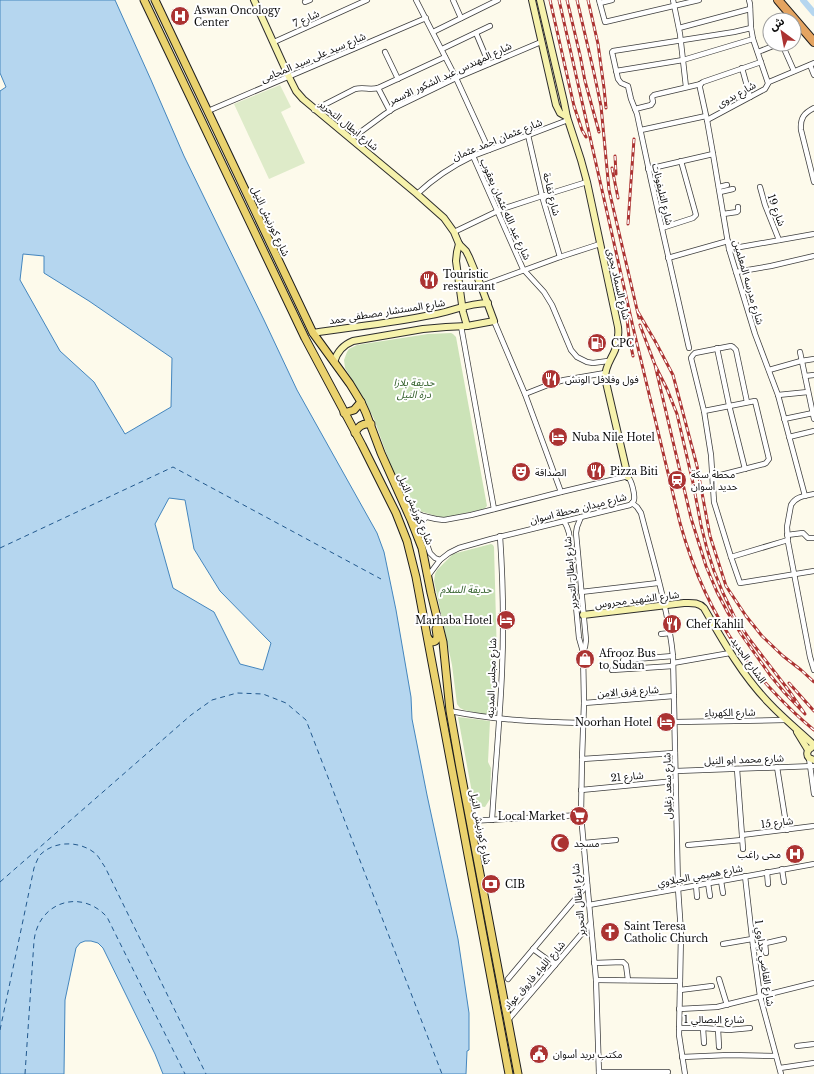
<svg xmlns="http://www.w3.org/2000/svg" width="814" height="1074" font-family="'Libre Baskerville','Noto Sans Arabic',serif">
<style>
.green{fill:#cce3b8}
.pitch{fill:#deebc9}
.water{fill:#b5d6ef;stroke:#4486be;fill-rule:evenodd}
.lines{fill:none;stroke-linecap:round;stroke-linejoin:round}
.canal{stroke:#b5d6ef;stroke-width:6}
.ferry{stroke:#22598e;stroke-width:1;stroke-dasharray:5 4;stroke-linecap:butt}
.street-casing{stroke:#3e3e3e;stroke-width:6}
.secondary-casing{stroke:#2d2d2d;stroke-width:8}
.primary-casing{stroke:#1c1c1c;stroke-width:9}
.highway-casing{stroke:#1c1c1c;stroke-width:10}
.street{stroke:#fff;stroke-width:4.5}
.secondary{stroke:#f6f2ac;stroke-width:6}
.primary{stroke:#ead26e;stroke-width:7}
.highway{stroke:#e4a461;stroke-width:8}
.rail-casing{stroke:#ab3332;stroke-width:3}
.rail{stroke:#fff;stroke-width:1.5;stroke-dasharray:4.5;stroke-linecap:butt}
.labels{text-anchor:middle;stroke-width:4;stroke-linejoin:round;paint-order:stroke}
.poi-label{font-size:10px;fill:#0b0b0b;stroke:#fff;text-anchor:start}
.street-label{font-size:10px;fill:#0b0b0b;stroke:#fff}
.park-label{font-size:10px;font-style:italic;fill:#2b5a23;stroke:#fff}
</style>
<rect width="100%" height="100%" fill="#fdfaeb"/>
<g class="green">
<polygon points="451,333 453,334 456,337 487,506 484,509 443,518 413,509 407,504 399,489 374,419 363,397 345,368 344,360 347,352 349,349 357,345 428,334"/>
<polygon points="491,544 493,545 494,547 497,658 494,708 492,713 490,714 485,715 464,710 460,708 457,704 452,665 434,581 435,574 437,570 453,554"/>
<polygon points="458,717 490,721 488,762 491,768 490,799 485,807 477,806 473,798"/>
</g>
<polygon class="pitch" points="280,85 291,107 281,112 305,163 269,179 234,104"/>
<path class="water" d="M0,0H115L151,80L184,156L220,230L264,320L297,390L377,533L384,552L396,610L411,697L412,719L427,795L458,939L469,1013V1050L467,1051L466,1074H163L155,1054L103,948L98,943L91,941H85L80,943L76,948L65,1000L64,1074H0V91L6,87L0,73ZM23,254L44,256V273L89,301L172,358L171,407L125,434L94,382L60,351L20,280ZM169,498L185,500L194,549L220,591L271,643L263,670L240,664L214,612L173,588L155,524Z"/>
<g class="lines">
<polyline class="canal" points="803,0 814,13"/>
<g class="ferry">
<polyline points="0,548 173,467 381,579"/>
<polyline points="0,882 191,715 212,700 237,693 263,694 286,703 306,720 442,1074"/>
<path d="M0,1030L34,868C36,863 38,857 41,854C56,840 81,841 96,854C99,857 102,863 105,867L206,1074"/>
<path d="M25,1074L34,941C38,902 81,888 107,917L185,1074"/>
</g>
<g class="street-casing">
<g id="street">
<polyline points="416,0 456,78 489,150"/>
<polyline points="453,0 461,18"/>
<polyline points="599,0 605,22 699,0"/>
<polyline points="673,0 680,34 686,87"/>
<polyline points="749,0 750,4 751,28 753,39 768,83"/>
<polyline points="305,2 310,0"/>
<polyline points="600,3 612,0"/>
<polyline points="679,28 750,9"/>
<polyline points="433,32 498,0"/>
<polyline points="476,33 489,64"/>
<polyline points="274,42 367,0"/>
<polyline points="782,44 794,71"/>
<polyline points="442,49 490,26"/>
<polyline points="385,52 398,79"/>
<polyline points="758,52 778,44"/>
<polyline points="761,62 703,82 700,84 700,88 707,120 713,154 729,249 755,334 778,395 805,496"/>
<polyline points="810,65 814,75"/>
<polyline points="742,68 750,97"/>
<polyline points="616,71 683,60 753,39"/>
<polyline points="378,88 390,111"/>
<path d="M814,108C804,113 800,118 801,130L814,182"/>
<polyline points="635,109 651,105 653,102 652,97 654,95 701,84"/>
<path d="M314,110L355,89C363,87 370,90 378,88L445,57"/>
<polyline points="208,111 426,18"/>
<polyline points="707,120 765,89 769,82 814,63"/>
<polyline points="641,130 706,116"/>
<polyline points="528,135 542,196 560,257"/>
<polyline points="351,139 385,114 394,108 456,78 541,42"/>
<polyline points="473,156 523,269 544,292 552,305 571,350 577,357 587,362 593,363 608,361"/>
<polyline points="648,169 713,154"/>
<polyline points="719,187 727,185"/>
<polyline points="760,187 765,205 779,240"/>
<polyline points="720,192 733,189"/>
<path d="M417,194C434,178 452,166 473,156L568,120"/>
<polyline points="723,214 737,212 738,211 738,207"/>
<polyline points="662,228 693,218 696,215 681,161"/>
<polyline points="454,232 502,209 542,196 587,182"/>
<polyline points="729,249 814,234"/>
<polyline points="668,258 728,241"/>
<polyline points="736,272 771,266 814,256"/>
<polyline points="481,286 560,257 600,244"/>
<polyline points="494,321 525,394 561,492"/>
<polyline points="461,326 494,509"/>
<polyline points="689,348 651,180 637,114 631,99 628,86 621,83 618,79 612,52 613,51 734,32 751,28"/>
<polyline points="717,348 729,405 745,469"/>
<polyline points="800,352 814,419"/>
<polyline points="769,370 801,361 814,359"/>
<polyline points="805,376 814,375"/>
<polyline points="525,394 553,383 564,380 605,373"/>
<polyline points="778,395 808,392"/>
<polyline points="747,402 736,350 733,347 731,346 695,353 693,355 691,358 704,411 711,455 714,502 731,557 788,540"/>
<polyline points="704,411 755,401 769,459 766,463 764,464 713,477"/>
<polyline points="784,419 813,413"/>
<polyline points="789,437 814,431"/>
<path d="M814,494C805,496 796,496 791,505L787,527L788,542L810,657L814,670"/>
<path d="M632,503L637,507L641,513C653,560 668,608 673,656L678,888L681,933L679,1035L685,1074"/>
<path d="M406,508L423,516L436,519L444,520L471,515L561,492L624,477H628C632,481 635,495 634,500C633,503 632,503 630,505L491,539L459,548L449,553L440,560L428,576"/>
<polyline points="426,517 422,522 421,528 430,553 435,558 440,560"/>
<polyline points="581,517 577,527 576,533 586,640 585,647 583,652"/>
<polyline points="564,521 567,527 569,533 579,638 583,652 584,703 582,759 581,815 596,980 599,1074"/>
<polyline points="787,535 803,533 808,538 814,538"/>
<polyline points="731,557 740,583 814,571"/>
<polyline points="581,592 658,583"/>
<polyline points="661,634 670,633"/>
<polyline points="623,660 673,656"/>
<polyline points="673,663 730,653"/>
<polyline points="612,670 673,666"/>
<polyline points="584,703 674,696"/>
<path d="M450,711C495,720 538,722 583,723"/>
<polyline points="675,722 785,720"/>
<polyline points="809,758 814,794"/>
<polyline points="582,759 675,753"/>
<polyline points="777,767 787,830"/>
<polyline points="737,769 743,849"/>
<polyline points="676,771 814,766"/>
<polyline points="581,790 675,781"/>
<path d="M492,820C495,770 500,720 502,671C504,626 503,581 500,536"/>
<polyline points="470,821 581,815"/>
<polyline points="742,835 814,826"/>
<polyline points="584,843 616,840"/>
<polyline points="688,845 742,840"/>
<polyline points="782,869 784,882"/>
<polyline points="767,872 768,884"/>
<polyline points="745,876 753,946 760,996 781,1074"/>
<polyline points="721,881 723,893"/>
<polyline points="708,883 710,896"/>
<polyline points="696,885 697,897"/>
<polyline points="589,905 814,864"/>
<polyline points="765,943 766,953"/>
<polyline points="723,944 752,939"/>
<polyline points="753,946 784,939"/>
<polyline points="533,949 555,965"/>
<polyline points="594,963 623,962 626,965 628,980"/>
<polyline points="508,979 587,885"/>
<polyline points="719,979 727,1005"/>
<polyline points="596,980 680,981"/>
<polyline points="680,990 712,986"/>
<polyline points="679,1009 717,1007 814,983"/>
<polyline points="508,1020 590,924"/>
<polyline points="679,1028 703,1028 729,1030 750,1028"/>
<polyline points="703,1028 704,1043"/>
<polyline points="718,1029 719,1047"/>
<polyline points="797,1046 814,1044"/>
<polyline points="682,1057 729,1055 776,1056"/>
<polyline points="780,1068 814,1063"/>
<polyline points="599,1072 668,1072"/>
</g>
</g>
<g class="secondary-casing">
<g id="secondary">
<path d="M254,0L289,77L296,91L303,99L417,194L444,218L454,232L459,244L466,251L469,257L481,286L494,321L467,326L446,327L423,329L353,341C343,345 337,352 334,362"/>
<polyline points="532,0 556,105 560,113 567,117"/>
<path d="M540,0L564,102L567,117L581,160L587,182L618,327C619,335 618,342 615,350C611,360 605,366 605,378L628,477"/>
<polyline points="459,244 457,252 456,261 463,312 467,326"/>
<path d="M313,333C352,327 392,323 431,315C450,312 468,303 488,303"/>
<path d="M583,615L684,603C692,603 698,602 704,608C723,641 742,675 769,703C783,718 799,731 814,745"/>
<polyline points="797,732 808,750"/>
<path d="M811,748C807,750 806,755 809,758L814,760"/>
</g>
</g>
<g class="primary-casing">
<g id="primary">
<polyline points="144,0 305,338 362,445 396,513 407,541 416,577 509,1074"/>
<polyline points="155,0 313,333 350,384 361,402 366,413 381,453 411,520 422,548 431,593 443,642 450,711 460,768 518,1074"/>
<polyline points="344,413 354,410 361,402"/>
<path d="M355,433C358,426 363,423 371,424"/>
<path d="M428,638L431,642C439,642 437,635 436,629"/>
</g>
</g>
<g class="highway-casing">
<polyline id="highway" points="778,0 814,42"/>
</g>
<use href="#street" class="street"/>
<use href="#secondary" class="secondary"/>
<use href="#primary" class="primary"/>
<use href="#highway" class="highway"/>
<g class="rail-casing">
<g id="rail">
<polyline points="550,0 574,106 582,130 586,137"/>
<path d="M559,0L633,327L680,523C692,566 712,613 739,650C748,663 759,676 770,688C784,703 798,717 814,730"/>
<polyline points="567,0 580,55 585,81 599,132"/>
<polyline points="577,0 594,73 601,106 609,190 639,318"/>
<polyline points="588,0 598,44 604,88 606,108"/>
<polyline points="615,156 616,174"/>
<polyline points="612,168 618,198"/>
<polyline points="628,224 634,139"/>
<polyline points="638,312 655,341 673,375 697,466 710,536 726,586 746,616 762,636 783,656 801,670 814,682"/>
<polyline points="627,319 629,337 633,356"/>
<polyline points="640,325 655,365 691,518 706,566 717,592 728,613 741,634 770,675 784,692 805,714 790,692 750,640 734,616 723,593 714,571 707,549 701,525 693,483 677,414 667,389 655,365"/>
<polyline points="789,683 814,711"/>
</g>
</g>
<use href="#rail" class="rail"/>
</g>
<defs>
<g id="hospital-disc" transform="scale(1)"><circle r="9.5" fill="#ab3332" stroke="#fff"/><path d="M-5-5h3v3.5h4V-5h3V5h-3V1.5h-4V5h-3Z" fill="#fff"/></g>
<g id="restaurant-disc" transform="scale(1)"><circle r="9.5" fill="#ab3332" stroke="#fff"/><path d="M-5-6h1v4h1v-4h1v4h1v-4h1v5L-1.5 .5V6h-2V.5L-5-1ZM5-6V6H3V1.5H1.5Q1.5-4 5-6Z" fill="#fff"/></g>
<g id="fuel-disc" transform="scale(1)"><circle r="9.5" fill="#ab3332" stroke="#fff"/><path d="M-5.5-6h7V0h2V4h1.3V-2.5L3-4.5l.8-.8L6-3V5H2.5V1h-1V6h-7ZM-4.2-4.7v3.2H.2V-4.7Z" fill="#fff"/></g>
<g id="hotel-disc" transform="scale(1)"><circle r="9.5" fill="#ab3332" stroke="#fff"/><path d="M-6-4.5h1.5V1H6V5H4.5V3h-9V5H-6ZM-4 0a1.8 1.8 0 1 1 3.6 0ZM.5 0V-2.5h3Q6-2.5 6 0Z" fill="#fff"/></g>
<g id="theatre-disc" transform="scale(1)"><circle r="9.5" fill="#ab3332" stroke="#fff"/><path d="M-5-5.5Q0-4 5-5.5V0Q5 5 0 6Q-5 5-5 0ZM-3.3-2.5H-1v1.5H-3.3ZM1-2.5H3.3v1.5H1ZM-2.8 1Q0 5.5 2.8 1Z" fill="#fff"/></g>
<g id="station-disc" transform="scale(1)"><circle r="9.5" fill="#ab3332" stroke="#fff"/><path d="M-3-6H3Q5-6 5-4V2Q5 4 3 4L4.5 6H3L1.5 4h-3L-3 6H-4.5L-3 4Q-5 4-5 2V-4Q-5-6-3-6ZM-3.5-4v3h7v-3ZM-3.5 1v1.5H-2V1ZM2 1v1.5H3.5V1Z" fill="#fff"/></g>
<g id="shop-disc" transform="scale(1)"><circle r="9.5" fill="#ab3332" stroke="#fff"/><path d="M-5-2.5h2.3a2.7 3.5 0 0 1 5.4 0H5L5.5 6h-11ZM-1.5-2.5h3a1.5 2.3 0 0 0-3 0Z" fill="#fff"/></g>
<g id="supermarket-disc" transform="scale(1)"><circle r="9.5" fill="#ab3332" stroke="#fff"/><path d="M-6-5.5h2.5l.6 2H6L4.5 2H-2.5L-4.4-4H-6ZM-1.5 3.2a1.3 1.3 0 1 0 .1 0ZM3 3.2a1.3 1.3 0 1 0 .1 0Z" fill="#fff"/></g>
<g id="mosque-disc" transform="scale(1)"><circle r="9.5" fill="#ab3332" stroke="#fff"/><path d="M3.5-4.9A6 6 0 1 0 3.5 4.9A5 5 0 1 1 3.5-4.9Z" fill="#fff"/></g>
<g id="bank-disc" transform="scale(1)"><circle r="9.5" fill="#ab3332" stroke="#fff"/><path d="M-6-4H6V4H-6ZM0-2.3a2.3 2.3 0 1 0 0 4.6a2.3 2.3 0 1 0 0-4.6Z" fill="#fff"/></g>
<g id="church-disc" transform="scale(1)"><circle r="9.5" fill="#ab3332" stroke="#fff"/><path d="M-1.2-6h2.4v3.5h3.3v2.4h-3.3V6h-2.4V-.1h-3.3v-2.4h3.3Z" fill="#fff"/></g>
<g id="civic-disc" transform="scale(1)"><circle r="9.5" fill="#ab3332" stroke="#fff"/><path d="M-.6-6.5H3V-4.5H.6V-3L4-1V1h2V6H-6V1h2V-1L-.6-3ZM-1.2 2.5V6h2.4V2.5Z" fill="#fff"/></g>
</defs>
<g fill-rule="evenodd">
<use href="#hospital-disc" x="180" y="16"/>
<use href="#restaurant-disc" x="429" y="280"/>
<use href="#fuel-disc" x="597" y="343"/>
<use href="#restaurant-disc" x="551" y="379"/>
<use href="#hotel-disc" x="558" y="437"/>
<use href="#restaurant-disc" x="596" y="471"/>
<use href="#theatre-disc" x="521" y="472"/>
<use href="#station-disc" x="677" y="480"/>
<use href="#hotel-disc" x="506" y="620"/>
<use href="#restaurant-disc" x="672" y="624"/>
<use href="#shop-disc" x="585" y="659"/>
<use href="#hotel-disc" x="666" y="722"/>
<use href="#supermarket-disc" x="579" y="816"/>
<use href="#mosque-disc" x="560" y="843"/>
<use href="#hospital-disc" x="795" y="854"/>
<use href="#bank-disc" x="491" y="884"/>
<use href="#church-disc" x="610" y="932"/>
<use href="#civic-disc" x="539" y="1054"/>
</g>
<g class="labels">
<g class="poi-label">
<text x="194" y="14">Aswan Oncology<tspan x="194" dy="12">Center</tspan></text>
<text x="443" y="278">Touristic<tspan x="443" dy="12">restaurant</tspan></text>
<text x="611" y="347">CPC</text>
<text x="565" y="383">فول وفلافل الونش</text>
<text x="572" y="441">Nuba Nile Hotel</text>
<text x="610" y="475">Pizza Biti</text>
<text x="535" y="476">الصداقة</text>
<text x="691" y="478">محطة سكة<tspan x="691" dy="12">حديد أسوان</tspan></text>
<text x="492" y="624" text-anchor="end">Marhaba Hotel</text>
<text x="686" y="628">Chef Kahlil</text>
<text x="599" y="657">Afrooz Bus<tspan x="599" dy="12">to Sudan</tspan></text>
<text x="652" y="726" text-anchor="end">Noorhan Hotel</text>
<text x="565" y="820" text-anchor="end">Local Market</text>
<text x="574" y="847">مسجد</text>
<text x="781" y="858" text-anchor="end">محى راغب</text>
<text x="505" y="888">CIB</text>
<text x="624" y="930">Saint Teresa<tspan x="624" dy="12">Catholic Church</tspan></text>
<text x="553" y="1058">مكتب بريد أسوان</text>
</g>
<g class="street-label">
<text transform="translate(306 18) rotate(-24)" y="4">شارع 7</text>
<text transform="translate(313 57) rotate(-23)" y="4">شارع سيد على سيد المحامى</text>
<text transform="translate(450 73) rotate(-25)" y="4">شارع المهندس عبد الشكور الاسمر</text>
<text transform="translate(736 94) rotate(-29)" y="4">شارع بدوى</text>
<text transform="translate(349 125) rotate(39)" y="4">شارع ابطال التحرير</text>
<text transform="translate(497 139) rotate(-22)" y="4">شارع عثمان احمد عثمان</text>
<text transform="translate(552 194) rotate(76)" y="4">شارع تفاحة</text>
<text transform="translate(663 194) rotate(77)" y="4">شارع التليفونات</text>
<text transform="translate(506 209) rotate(66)" y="4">شارع عبد الله عثمان يعقوب</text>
<text transform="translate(777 210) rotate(70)" y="4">شارع 19</text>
<text transform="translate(271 221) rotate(65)" y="4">شارع كورنيش النيل</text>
<text transform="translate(749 282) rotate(74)" y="4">شارع مدرسه المعلمين</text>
<text transform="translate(619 284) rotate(77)" y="4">شارع السماد بحرى</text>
<text transform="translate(387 311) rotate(-9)" y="4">شارع المستشار مصطفى حمد</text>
<text transform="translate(578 508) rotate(-14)" y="4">شارع ميدان محطة اسوان</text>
<text transform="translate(416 509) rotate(67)" y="4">شارع كورنيش النيل</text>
<text transform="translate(570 573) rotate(-95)" y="4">شارع ابطال التحرير</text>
<text transform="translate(637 599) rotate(-7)" y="4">شارع الشهيد محروس</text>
<text transform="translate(749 660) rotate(55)" y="4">الشارع الجديد</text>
<text transform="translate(491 678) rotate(-88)" y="4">شارع مجلس المدينه</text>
<text transform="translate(628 691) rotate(-4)" y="4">شارع فرق الامن</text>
<text transform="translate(730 712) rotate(-1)" y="4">شارع الكهرباء</text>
<text transform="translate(744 759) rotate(-2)" y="4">شارع محمد ابو النيل</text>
<text transform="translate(627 776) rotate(-5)" y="4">شارع 21</text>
<text transform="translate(667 786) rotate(-91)" y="4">شارع سعد زغلول</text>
<text transform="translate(777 822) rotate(-7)" y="4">شارع 15</text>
<text transform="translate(481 827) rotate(79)" y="4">شارع كورنيش النيل</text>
<text transform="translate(700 875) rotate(-10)" y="4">شارع هميمي الجبلاوي</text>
<text transform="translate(578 900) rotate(-95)" y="4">شارع ابطال التحرير</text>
<text transform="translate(765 963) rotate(82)" y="4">شارع القاضي جداوي 1</text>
<text transform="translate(534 975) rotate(-49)" y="4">شارع اللواء فاروق عواد</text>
<text x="714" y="1023">شارع البصالي 1</text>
</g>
<g class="park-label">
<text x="414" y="386">حديقة بلازا<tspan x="414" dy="12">درة النيل</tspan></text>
<text x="466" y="593">حديقة السلام</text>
</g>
</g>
<g transform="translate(782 32) rotate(328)"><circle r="19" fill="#ffffff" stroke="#9d9d9d"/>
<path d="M0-3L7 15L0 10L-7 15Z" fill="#ab3332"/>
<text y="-6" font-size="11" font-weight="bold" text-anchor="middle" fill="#0b0b0b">ش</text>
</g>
</svg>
